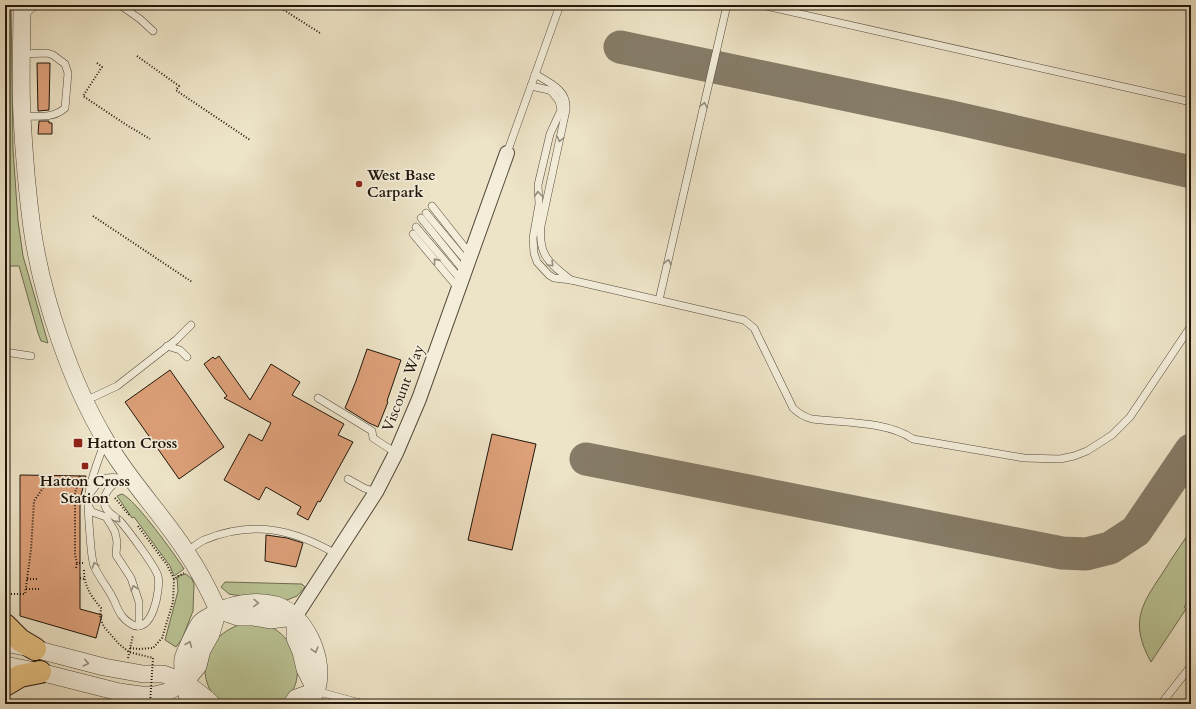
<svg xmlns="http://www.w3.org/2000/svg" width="1196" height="709" font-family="Cardo,serif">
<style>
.green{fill:#bac394;stroke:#6d6c50}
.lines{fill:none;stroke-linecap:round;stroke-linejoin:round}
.taxiway{stroke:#867c68;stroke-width:33}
.building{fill:#dda079;stroke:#20160b}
.service-casing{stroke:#53493a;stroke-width:8}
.minor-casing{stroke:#53493a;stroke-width:16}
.tertiary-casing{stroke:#53493a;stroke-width:18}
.trunk-casing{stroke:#20160b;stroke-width:24}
.path{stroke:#20160b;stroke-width:2;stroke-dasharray:1 2;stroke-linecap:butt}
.service{stroke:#f3edda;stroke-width:7}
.minor{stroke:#f3edda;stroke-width:14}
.tertiary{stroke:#f3edda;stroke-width:17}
.trunk{stroke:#e6c283;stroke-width:22}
.path-bridge{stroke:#20160b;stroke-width:2;stroke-dasharray:1 2;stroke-linecap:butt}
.oneway{stroke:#948c7d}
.poi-dot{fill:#8f2418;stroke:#f3edda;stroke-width:1.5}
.labels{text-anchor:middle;stroke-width:3.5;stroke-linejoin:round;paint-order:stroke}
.poi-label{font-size:15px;font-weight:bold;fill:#20160b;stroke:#f3edda;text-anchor:start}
.street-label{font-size:15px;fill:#20160b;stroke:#f3edda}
</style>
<rect width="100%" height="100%" fill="#ede3c6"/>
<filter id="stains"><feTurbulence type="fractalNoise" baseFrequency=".005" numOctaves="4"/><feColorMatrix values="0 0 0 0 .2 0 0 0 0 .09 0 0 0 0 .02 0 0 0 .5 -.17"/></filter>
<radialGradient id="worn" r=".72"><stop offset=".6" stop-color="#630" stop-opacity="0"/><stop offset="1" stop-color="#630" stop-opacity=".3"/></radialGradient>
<g class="green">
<polygon points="5,5 11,5 13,149 18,221 23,256 48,343 41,341 38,333 19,266 10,266 10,315 9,339 5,329"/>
<path d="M122,494C135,499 176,556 184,569L174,576L170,566L134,517L132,518L117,496Z"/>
<path d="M1191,530V597L1184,607L1186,609L1151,662C1130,624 1140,606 1162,574C1171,559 1181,545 1191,530Z"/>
<polygon points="186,574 192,579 194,584 193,611 182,639 176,647 165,640 178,591 177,576"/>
<polygon points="225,582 302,584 305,587 297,596 287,600 235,595 229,594 221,587"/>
<path d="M246,623C253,624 261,624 268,626C288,633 300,657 297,677C296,687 290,696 283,704H220C191,673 206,632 246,623Z"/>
</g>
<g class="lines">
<g class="taxiway">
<polyline points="620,47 947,116 1191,172"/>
<polyline points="586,459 1062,553 1086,554 1110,548 1136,531 1191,450"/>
</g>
</g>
<g class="building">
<polygon points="37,63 50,63 49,110 38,111"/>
<polygon points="39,121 49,121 49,123 52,123 52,134 38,134"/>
<polygon points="367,349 401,360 387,401 388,402 378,427 369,423 345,408 356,381"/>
<polygon points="219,356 250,400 271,364 300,382 292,395 344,424 338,435 353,442 320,502 318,501 308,520 297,514 301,507 266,487 259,500 224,480 249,434 262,441 271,423 224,398 227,396 204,364 213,357 215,359"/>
<polygon points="170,370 224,447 179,479 125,402"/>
<polygon points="492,434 536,444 512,550 468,540"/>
<polygon points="20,475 86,476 80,499 80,609 102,615 96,638 20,616"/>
<polygon points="266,535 287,538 303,543 296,567 265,561"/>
</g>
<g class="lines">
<g class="service-casing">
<g id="service">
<polyline points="120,5 140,19 153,31"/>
<polyline points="761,5 1191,102"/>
<polyline points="24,15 36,5"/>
<path d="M21,54L47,53L53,55L65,64L68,73L65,108C53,119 37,116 22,116"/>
<path d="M535,74C550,83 568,90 566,110L541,226C538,256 550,264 571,280"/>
<path d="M531,86L549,90L552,92L559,101L561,110L550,134L538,185L539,204L533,238L534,253L537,262L549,275L554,278L571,280L744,320L754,328L793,408C799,414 805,417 812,419C843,423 887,421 913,439L1024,458L1060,459L1074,456L1087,451L1112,435L1130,417L1191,326"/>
<polyline points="507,153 560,5"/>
<polyline points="432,206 470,254"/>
<polyline points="426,213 467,262"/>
<polyline points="421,218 464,271"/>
<polyline points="416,227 461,280"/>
<polyline points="413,234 458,288"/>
<polyline points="659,300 727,5"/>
<polyline points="167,346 180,350 187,357"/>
<polyline points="5,352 31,356"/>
<polyline points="318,398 372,431 373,438 396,453"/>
<polyline points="85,401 117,386 176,340 191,325"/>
<path d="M105,442C99,458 89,482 88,500C88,511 89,524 90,536C91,546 91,556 94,566C100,580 111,591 116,605C120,614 123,619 131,624C152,637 161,589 158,576C155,566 128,530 120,521C115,516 107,513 105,506C100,493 117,479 128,475"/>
<polyline points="348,479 364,488 376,492"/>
<path d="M91,492C101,479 103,476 120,478"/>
<polyline points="89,507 92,512 106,517 111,525 115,532 117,542 116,555 131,578 139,602 139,626"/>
<path d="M186,552C192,548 198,543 204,540C253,520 293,529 336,554"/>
<polyline points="316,691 364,704"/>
<polyline points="1161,704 1191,666"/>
</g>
</g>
<g class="minor-casing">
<polyline id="minor" points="295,617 376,492 396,453 419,399 507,153"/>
</g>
<g class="tertiary-casing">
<g id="tertiary">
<path d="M22,5C22,42 20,80 22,117C24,154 27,191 32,228C42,297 70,381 106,441C129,481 162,514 187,553C199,571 209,590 218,610"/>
<polyline points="218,610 238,617 253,617 270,620 295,617"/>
<polyline points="295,617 295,638 301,652 305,669 316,691"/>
<polyline points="5,643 35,649 104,667 143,674 163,674 185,682 207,699 212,704"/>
<polyline points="5,665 40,672 119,692 141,695 155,695 167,692 185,682 198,666 202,650 211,634 218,610"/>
<path d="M189,704C187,692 181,671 183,659C184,654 188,647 190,642C193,636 196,628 200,623C202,620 206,618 210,616C228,604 254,599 276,605C306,614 327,662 316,691C314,695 311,700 309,704"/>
<polyline points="292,704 296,698 316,691"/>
</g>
</g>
<g class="trunk-casing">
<g id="trunk">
<polyline points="5,625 20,640 35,649"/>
<polyline points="5,685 20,676 40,672"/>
</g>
</g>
<g class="path">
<polyline points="276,5 320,33"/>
<polyline points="137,56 179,86 176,90 180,93 250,140"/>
<polyline points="97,63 102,67 83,96 125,124 150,139"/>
<polyline points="93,216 192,282"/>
<polyline points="80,476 75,493 75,555 77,563 83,563"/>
<polyline points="115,498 129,515"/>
<polyline points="138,526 167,565 174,579"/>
<polyline points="76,568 77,563"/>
<path d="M84,570C84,586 91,596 101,608L100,618L104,627L119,644L129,652L153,658"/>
<polyline points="80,578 84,579"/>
<polyline points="27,579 39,579"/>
<polyline points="26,589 39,589"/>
<polyline points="5,594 25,594 31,550 34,501 45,485"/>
<polyline points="5,596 8,609"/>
<polyline points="130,648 139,649 153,648 162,638 173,602 174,579 184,573"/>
<polyline points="128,658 133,635"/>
</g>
<use href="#service" class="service"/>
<use href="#minor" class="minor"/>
<use href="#tertiary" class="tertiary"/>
<use href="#trunk" class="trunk"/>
<polyline class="path-bridge" points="150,704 153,658"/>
</g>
<defs><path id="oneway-chevron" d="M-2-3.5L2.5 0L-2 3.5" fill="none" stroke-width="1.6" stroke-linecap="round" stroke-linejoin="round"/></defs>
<g class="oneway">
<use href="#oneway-chevron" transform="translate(704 105) rotate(-77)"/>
<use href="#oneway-chevron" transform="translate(560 139) rotate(103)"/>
<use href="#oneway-chevron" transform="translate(538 194) rotate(-94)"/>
<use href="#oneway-chevron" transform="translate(436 261) rotate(-129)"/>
<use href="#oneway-chevron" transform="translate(668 262) rotate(-77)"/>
<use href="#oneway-chevron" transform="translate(551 264) rotate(46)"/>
<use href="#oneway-chevron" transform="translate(118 520) rotate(46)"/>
<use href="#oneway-chevron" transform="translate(95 565) rotate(-110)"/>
<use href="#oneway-chevron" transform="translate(134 588) rotate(-109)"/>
<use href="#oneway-chevron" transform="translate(256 603) rotate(2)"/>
<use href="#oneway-chevron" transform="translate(189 644) rotate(-67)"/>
<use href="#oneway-chevron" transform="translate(315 650) rotate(74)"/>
<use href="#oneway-chevron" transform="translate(86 663) rotate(13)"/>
</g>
<g class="poi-dot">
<circle cx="359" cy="184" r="4"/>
<rect x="73" y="438" width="10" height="10" rx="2"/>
<rect x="81" y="462" width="8" height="8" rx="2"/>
</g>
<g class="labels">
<g class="poi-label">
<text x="367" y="180">West Base<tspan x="367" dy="17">Carpark</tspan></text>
<text x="87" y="448">Hatton Cross</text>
<text x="85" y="486" text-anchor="middle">Hatton Cross<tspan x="85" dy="17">Station</tspan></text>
</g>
<g class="street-label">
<text transform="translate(403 388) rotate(-69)" y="5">Viscount Way</text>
</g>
</g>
<rect width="1196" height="709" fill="none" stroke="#ede3c6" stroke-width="20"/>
<rect x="6" y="6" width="1184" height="697" fill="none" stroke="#20160b" stroke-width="2"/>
<rect x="10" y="10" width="1176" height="689" fill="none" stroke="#20160b"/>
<rect width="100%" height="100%" filter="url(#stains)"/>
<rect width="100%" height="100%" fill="url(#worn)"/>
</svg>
